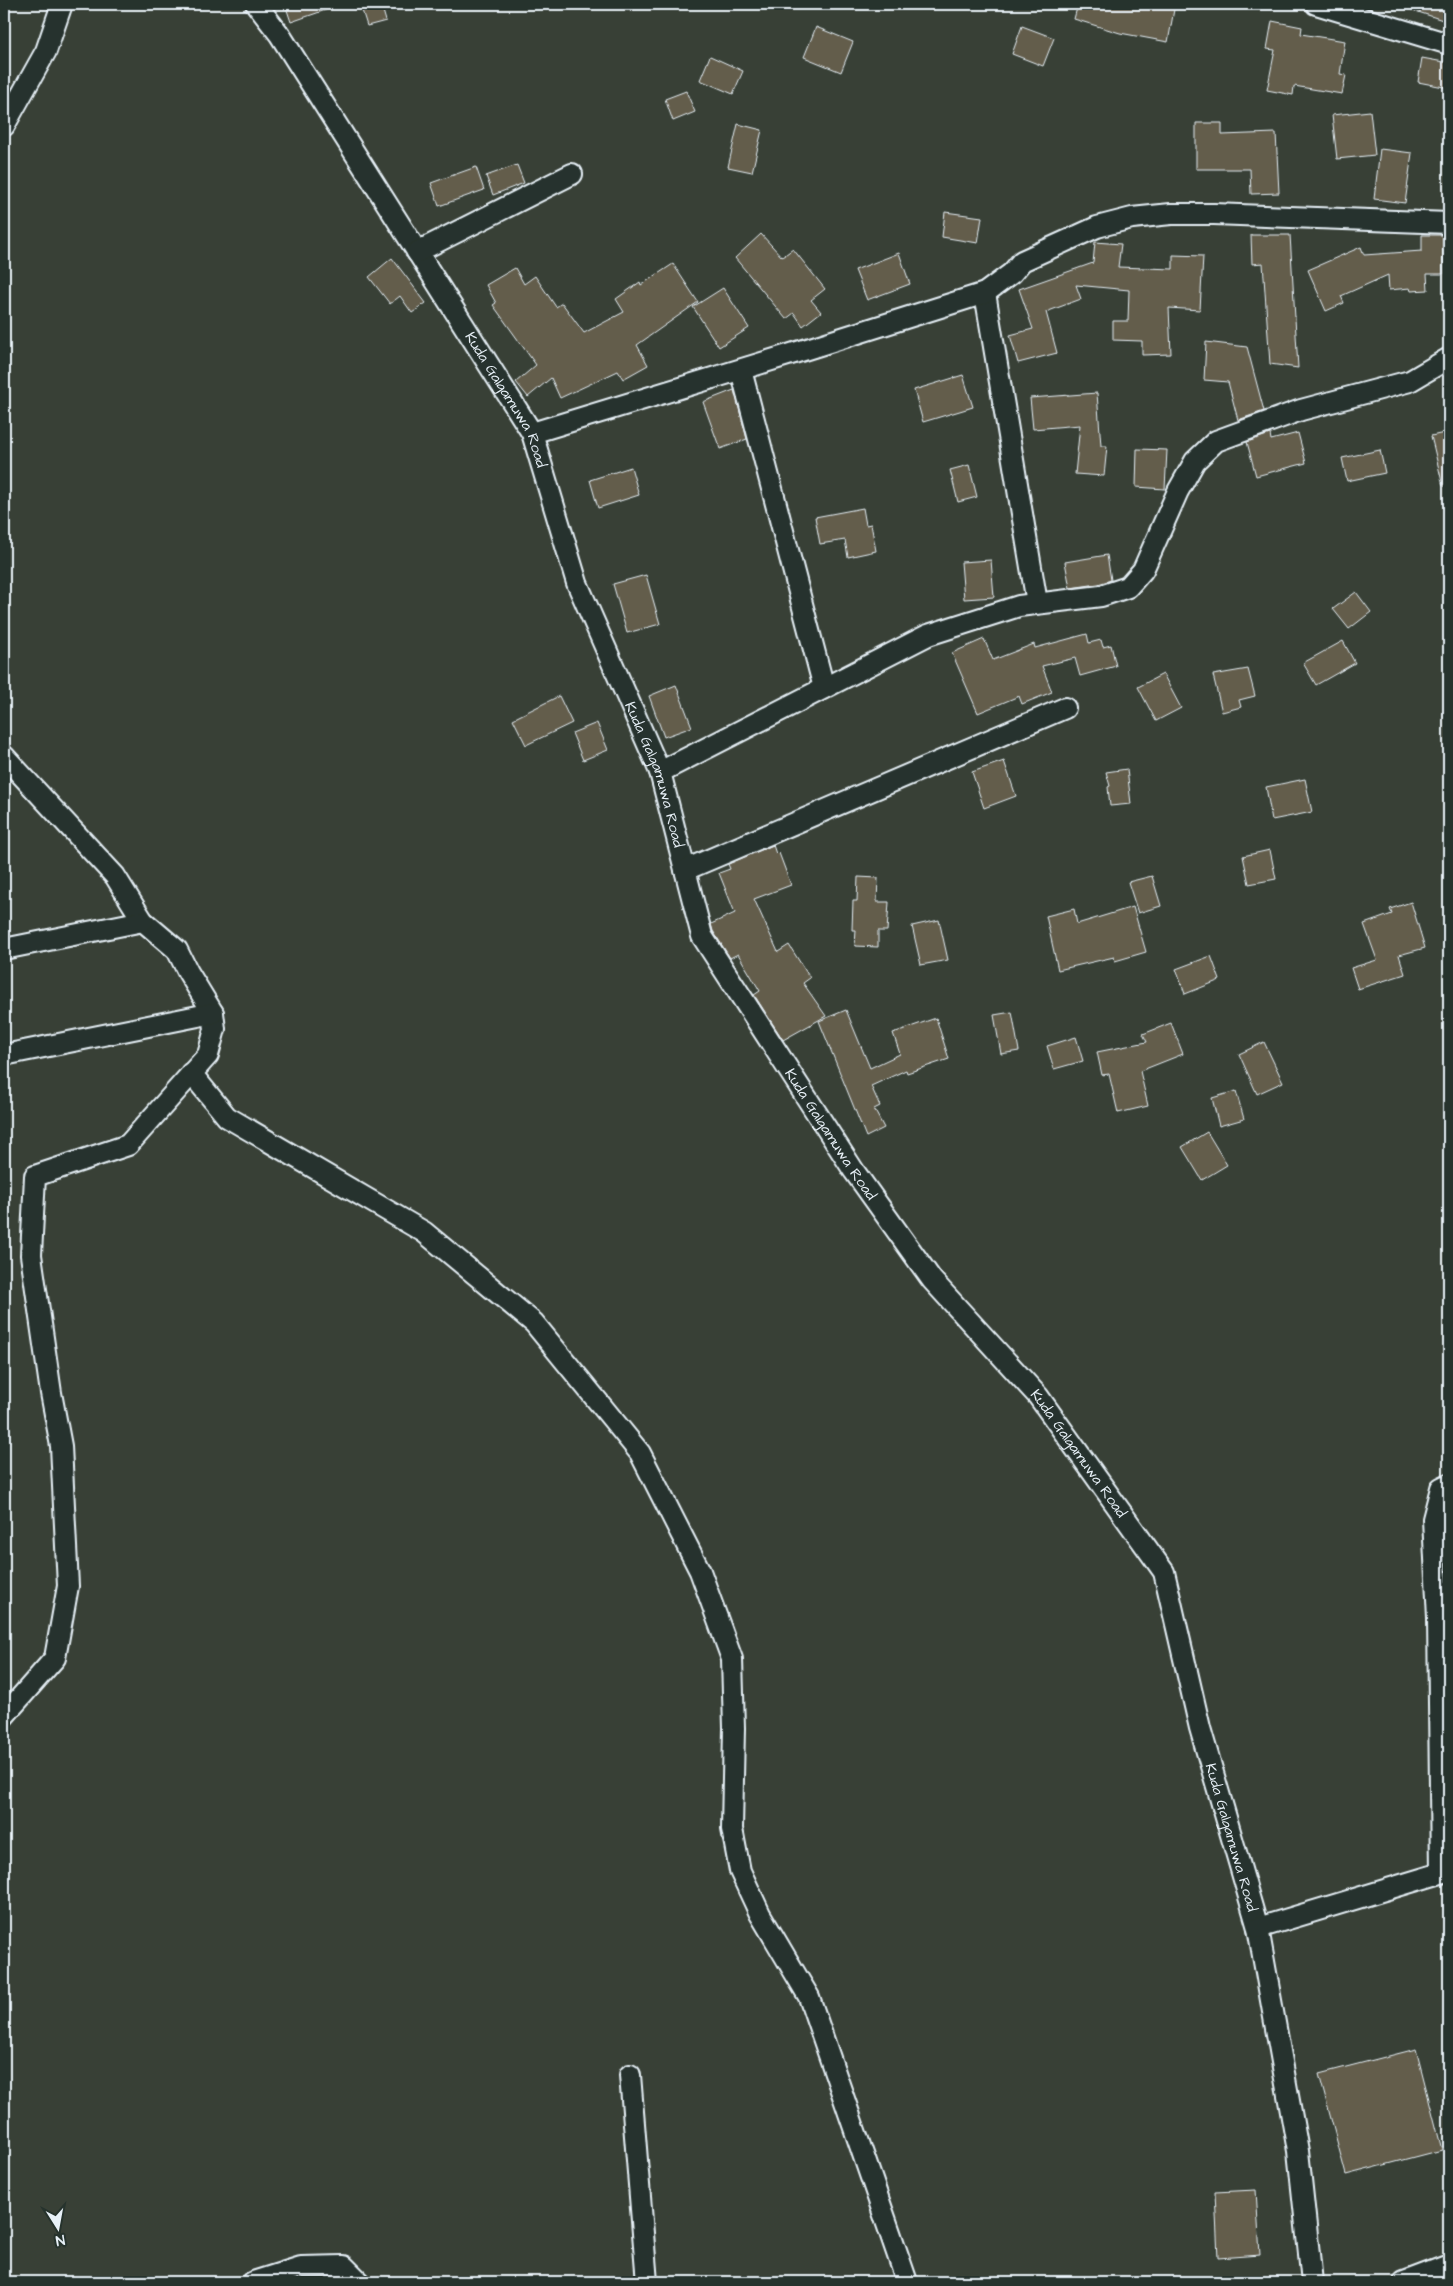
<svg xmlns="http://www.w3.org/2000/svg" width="1453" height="2286" font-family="'Architects Daughter',sans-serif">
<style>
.building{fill:#635d4c;stroke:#e8f1f8}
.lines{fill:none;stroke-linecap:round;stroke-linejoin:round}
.minor-casing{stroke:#e8f1f8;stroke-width:24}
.minor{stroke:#26332d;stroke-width:20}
.labels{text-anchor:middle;stroke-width:4;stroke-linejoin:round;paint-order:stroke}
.street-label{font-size:15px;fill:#e8f1f8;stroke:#26332d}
</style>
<rect width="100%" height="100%" fill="#384036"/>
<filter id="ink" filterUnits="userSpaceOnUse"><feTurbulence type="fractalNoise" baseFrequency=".02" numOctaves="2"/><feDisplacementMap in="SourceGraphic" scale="10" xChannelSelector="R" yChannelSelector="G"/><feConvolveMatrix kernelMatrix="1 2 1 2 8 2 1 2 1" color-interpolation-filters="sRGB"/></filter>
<g filter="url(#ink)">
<g class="building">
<polygon points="285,4 336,4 337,6 291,22"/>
<polygon points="373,4 381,4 386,21 367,26 361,7"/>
<polygon points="1078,4 1175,4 1168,42 1120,33 1074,19"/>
<polygon points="1403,4 1449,4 1449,22 1403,7"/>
<polygon points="1272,21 1302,27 1301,34 1345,41 1340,74 1346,75 1342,94 1294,86 1293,95 1267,90 1275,50 1267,49"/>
<polygon points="1022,26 1054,38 1043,66 1012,54"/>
<polygon points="816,27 853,42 841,72 804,57"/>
<polygon points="710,56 743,71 733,94 700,80"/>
<polygon points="1422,58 1449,63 1449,88 1418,82"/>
<polygon points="686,91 695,112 673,121 665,99"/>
<polygon points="1370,111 1375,155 1337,159 1332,115"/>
<polygon points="1196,123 1222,123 1222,135 1276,133 1279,193 1251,194 1250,169 1196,169"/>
<polygon points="738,124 762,130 752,172 728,167"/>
<polygon points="1380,149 1412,153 1405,203 1374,199"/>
<polygon points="517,165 524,183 493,195 486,176"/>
<polygon points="476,167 484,190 439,206 431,183"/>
<polygon points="945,212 982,217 978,243 942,237"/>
<polygon points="761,234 782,257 793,249 825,289 811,300 821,312 803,326 794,313 786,319 735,258"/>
<polygon points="1251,235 1290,235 1298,368 1270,364 1263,263 1252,264"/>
<polygon points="1422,235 1443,235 1443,274 1427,274 1428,290 1411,291 1410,288 1389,290 1388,275 1341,296 1344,303 1326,311 1308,270 1361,247 1364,255 1422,251"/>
<polygon points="1095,242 1121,244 1118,267 1173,269 1173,255 1203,256 1200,310 1169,308 1171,354 1142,355 1142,341 1113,340 1113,321 1128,321 1129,290 1076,285 1081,299 1046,312 1057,353 1018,363 1010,335 1033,329 1019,289 1093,263"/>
<polygon points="899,253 910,284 867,300 855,270"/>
<polygon points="392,258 426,303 412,313 400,296 390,304 369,277"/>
<polygon points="673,264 698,302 637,345 648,365 623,379 618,371 560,398 551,378 528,397 516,382 536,365 493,305 496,303 486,285 515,268 524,284 535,276 556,307 562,303 584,333 624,312 616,299 640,282 641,285"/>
<polygon points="723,288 749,328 719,347 693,307"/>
<polygon points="1206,342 1247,347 1264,411 1238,420 1228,382 1204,380"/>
<polygon points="963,375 973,407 923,422 914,390"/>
<polygon points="734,390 747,439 720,449 703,402"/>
<polygon points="1097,393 1101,446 1107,446 1104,476 1075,474 1080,425 1033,429 1030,398"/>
<polygon points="1449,432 1449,486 1443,486 1431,436"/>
<polygon points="1298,433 1306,463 1256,476 1247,442 1270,434 1271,440"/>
<polygon points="1137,449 1167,450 1165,489 1136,487"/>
<polygon points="1380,450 1385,473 1347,481 1342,458"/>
<polygon points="969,465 977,497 958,502 950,470"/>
<polygon points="631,467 639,495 598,508 590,480"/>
<polygon points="863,508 866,525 871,524 876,551 848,557 845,540 820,544 815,517"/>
<polygon points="1107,555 1111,580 1098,584 1070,588 1065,562"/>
<polygon points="991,560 994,597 964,599 961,562"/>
<polygon points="646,575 660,624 627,633 613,584"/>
<polygon points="1356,592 1371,612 1349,629 1333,609"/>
<polygon points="1087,634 1089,643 1101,640 1103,647 1111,645 1116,666 1080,676 1075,658 1042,666 1052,692 1022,704 1019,696 978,713 952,653 984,639 993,660 1034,644 1035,648"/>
<polygon points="1343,641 1355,663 1316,685 1303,663"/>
<polygon points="1248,669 1255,696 1239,700 1241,707 1222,712 1213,675"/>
<polygon points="1163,674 1181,708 1156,721 1138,687"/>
<polygon points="676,685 692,727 664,737 649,696"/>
<polygon points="559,696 572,723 526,745 513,719"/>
<polygon points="597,723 608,750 583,760 572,733"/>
<polygon points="1004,761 1016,796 984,808 972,772"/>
<polygon points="1127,769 1131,804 1110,806 1108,787 1110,786 1106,772"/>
<polygon points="1305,779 1312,812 1272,820 1266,787"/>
<polygon points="773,845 776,854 779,853 791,885 754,899 778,952 789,945 810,978 803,983 826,1016 783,1040 754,995 760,991 738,954 730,958 713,931 711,924 735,913 719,873 730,869 728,864"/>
<polygon points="1270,850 1276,879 1249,884 1243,856"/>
<polygon points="1152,876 1161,906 1138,913 1128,882"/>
<polygon points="858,877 878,878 877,902 889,902 887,931 878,931 878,947 855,946 856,930 852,930 853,901 857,901"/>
<polygon points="1411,902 1425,948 1399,955 1405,974 1358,989 1351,968 1377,960 1364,924 1392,914 1390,909"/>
<polygon points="1133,907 1146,952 1115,961 1114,957 1058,970 1046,916 1074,909 1077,924"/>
<polygon points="939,920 948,960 921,965 912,926"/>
<polygon points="1211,956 1220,980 1185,994 1176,969"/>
<polygon points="846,1010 870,1068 900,1054 893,1033 936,1018 949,1059 907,1073 906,1070 871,1086 880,1106 874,1109 884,1128 866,1137 819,1021"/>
<polygon points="1012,1012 1019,1051 1001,1054 994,1015"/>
<polygon points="1171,1023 1183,1054 1140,1071 1148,1106 1118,1113 1109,1074 1102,1075 1097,1052 1147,1042 1143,1034"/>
<polygon points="1076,1037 1083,1061 1054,1069 1047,1046"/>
<polygon points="1264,1042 1283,1082 1257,1094 1239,1054"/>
<polygon points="1236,1091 1244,1119 1219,1126 1212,1098"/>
<polygon points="1207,1132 1227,1165 1202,1180 1182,1147"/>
<polygon points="1416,2049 1442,2150 1346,2175 1319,2074"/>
<polygon points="1256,2190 1260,2255 1218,2258 1215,2192"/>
</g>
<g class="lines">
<g class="minor-casing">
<g id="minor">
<path id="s1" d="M256,4L280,35L532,433L577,583L660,772L702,936L854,1171L932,1280L1038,1396L1164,1572L1200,1728L1258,1928L1298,2151L1312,2282"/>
<polyline points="1316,4 1449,44"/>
<polyline points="4,126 46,51 62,4"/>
<polyline points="417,252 572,174"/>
<polyline points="985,293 1037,603"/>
<polyline points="741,370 824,688"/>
<polyline points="532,433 788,355 985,293 1012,273 1022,261 1097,227 1132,218 1171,214 1214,214 1449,223"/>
<polyline points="4,756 115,876 143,921 177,950 188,972 213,1013 215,1029 208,1055 128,1145 35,1176 31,1255 51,1393 61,1446 68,1586 55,1658 4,1716"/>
<polyline points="660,772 928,635 1019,606 1101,596 1128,587 1143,570 1178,491 1195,461 1216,441 1301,410 1410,381 1449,358"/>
<polyline points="685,870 1065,708"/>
<polyline points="4,949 143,921"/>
<polyline points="4,1055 213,1013"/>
<polyline points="191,1073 227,1117 424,1232 534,1323 640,1453 700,1571 732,1659 734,1728 732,1829 740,1871 760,1914 809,1997 907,2282"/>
<polyline points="1258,1928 1441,1873 1438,1618 1433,1519 1441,1488 1449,1484"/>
<polyline points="630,2075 647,2282"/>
<polyline points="253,2282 301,2267 344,2266 360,2282"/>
<polyline points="1404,2282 1449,2265"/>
</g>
</g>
<use href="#minor" class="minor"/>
</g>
</g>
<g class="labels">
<g class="street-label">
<text dy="5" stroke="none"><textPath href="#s1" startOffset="469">Kuda Galgamuwa Road</textPath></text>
<text dy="5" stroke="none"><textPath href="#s1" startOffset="874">Kuda Galgamuwa Road</textPath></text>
<text dy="5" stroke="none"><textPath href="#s1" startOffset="1279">Kuda Galgamuwa Road</textPath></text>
<text dy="5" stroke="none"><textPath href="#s1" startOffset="1684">Kuda Galgamuwa Road</textPath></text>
<text dy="5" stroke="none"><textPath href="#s1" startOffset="2104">Kuda Galgamuwa Road</textPath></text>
</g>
</g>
<rect width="1453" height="2286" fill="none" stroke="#26332d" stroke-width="20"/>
<rect x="10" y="10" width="1433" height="2266" fill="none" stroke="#e8f1f8" stroke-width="2" filter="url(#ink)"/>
<g transform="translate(58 2228) rotate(169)" stroke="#26332d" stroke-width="4" paint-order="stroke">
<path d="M0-4L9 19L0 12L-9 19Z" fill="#e8f1f8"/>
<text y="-8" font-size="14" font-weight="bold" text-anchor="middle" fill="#e8f1f8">N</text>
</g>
</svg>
